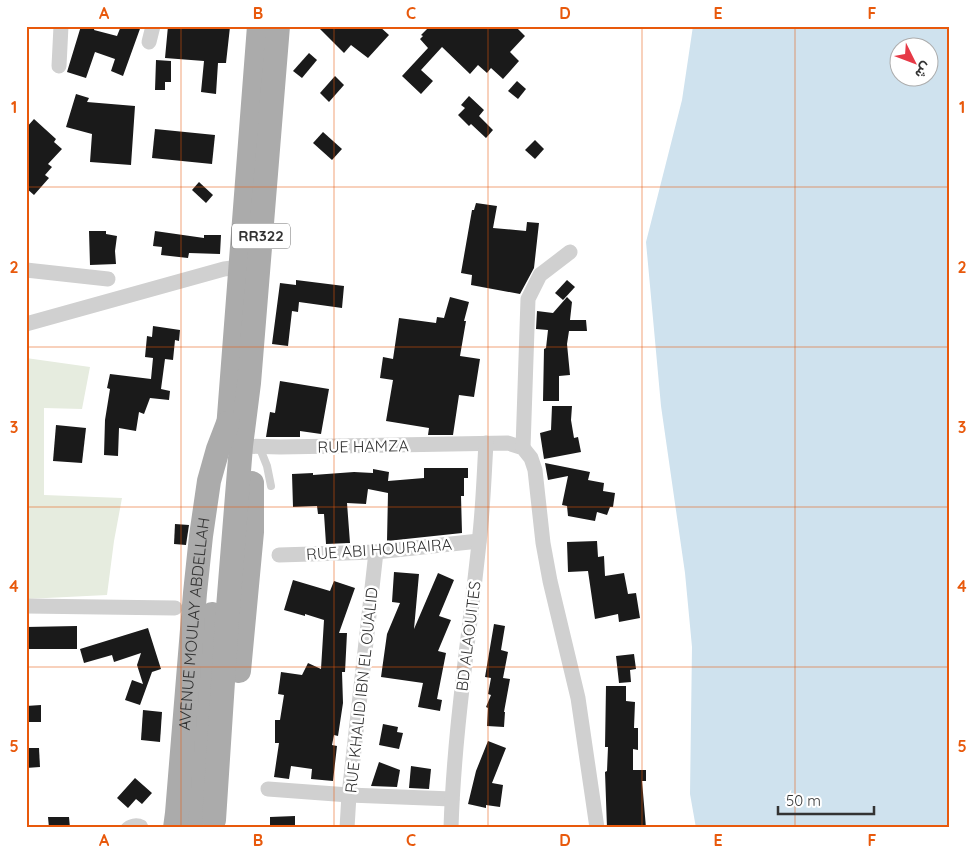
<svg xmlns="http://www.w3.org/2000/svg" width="976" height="854" font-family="Quicksand,Vazirmatn,sans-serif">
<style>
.green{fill:#e6ecdf}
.water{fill:#cfe2ee;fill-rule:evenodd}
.building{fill:#1a1a1a}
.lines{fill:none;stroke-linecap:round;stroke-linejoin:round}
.lane{stroke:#d0d0d0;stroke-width:8}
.street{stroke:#d0d0d0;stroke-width:15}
.primary{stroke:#ababab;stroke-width:24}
.grid{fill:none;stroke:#e8590c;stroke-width:1;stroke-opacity:0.55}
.labels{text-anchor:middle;stroke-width:5;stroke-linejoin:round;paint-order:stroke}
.shield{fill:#fff;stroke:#707070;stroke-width:1}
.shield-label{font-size:15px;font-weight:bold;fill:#333}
.street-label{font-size:16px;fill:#333;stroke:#fff}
.neatline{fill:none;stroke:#e8590c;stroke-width:2}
.grid-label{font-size:16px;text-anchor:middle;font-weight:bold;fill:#e8590c}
</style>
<rect width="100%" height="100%" fill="#fff"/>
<polygon class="green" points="26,358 90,367 82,409 44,408 44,495 122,498 114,541 107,595 26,599"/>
<path class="water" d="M693,26H950V828H696L690,794L692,647L685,573L661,406L646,242L682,100ZM898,48H928V78H898Z"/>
<g class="building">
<polygon points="81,26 95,26 94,30 117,36 121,26 141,26 123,76 111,71 115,59 95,52 86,78 67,72"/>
<polygon points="168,26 218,26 230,27 226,63 218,63 216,94 201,92 204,61 165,58"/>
<polygon points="317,26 379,26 389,35 368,58 351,45 344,53"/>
<polygon points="430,26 515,26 525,36 510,52 519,61 503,79 491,68 487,73 478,65 470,74 442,47 421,70 433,81 421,94 402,76 428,48 420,39 423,36 421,35"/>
<polygon points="309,53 317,60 302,78 293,71"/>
<polygon points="156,60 171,61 171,82 165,82 165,90 155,90"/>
<polygon points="335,76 344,85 329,102 320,93"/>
<polygon points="517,81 526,89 518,99 508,91"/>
<polygon points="76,94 89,98 87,102 135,106 131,165 90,162 92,134 66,127"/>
<polygon points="469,96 484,110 479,116 493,130 486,138 471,124 469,126 458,115 465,108 461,105"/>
<polygon points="34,119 56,139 54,142 62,149 48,164 52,167 45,175 49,178 34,195 26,188 26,128"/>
<polygon points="155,129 215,135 212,164 152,158"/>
<polygon points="323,132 342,149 332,160 313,143"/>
<polygon points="535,140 544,149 535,159 525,150"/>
<polygon points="199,182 213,195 206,203 192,190"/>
<polygon points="476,203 497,206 493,228 526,231 527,222 539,223 534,268 520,294 471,285 472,275 461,273 472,210 474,210"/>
<polygon points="89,231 106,231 106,234 117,236 115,251 116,264 90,265"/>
<polygon points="155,231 204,238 204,235 221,235 220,254 189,253 188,258 161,255 162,247 153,246"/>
<polygon points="296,280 344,286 342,308 299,302 298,312 292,311 288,346 272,344 280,283 296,285"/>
<polygon points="567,280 575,287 563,300 555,293"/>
<polygon points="450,297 469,302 464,321 466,321 460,356 480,359 474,397 459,395 453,435 428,435 429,428 386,421 393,380 380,378 383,357 393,359 399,318 436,323 437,317 444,318"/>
<polygon points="567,297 572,302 570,320 586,320 587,331 569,331 567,344 570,375 559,376 559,401 543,401 544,349 546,348 548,330 536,329 537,311 553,313"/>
<polygon points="153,326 180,330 179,341 175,340 173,360 165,359 161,389 170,391 169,400 150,398 144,414 139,412 136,431 119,428 118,456 104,455 105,420 110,389 107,388 110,374 151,379 153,358 145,357 147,336 152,337"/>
<polygon points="280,381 329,389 321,434 300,431 300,437 266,437 270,412 275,413"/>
<polygon points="552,406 572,406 571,420 574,438 578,437 581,452 544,459 540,433 551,430"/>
<polygon points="56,425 86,428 82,463 53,461"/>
<polygon points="545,463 590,472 588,480 604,483 603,491 615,493 613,507 610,507 607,515 597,512 595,521 568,516 567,506 562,505 568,476 548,480"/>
<polygon points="424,468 468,468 468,478 464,478 464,496 461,496 462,533 387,541 388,493 368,489 366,504 347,503 350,543 326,544 324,514 318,514 317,506 293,507 292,474 313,473 313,475 354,472 373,473 373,469 389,472 388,481 424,478"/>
<polygon points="175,524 189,525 186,545 174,544"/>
<polygon points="597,541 598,557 604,556 605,576 624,573 628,594 636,593 640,618 619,622 618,614 595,619 588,571 568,572 567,542"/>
<polygon points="394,572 419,574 414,629 438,573 454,580 439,616 451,620 438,651 446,653 437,699 442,700 440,711 418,707 423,683 381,677 387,634 400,603 392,602"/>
<polygon points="293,580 330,591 334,581 355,588 339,633 347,633 345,672 342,672 343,703 338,736 334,735 332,745 337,746 333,781 311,779 312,769 291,766 289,779 274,777 279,743 275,743 275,720 280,720 284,695 278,694 281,672 302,675 308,663 321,669 324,620 305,614 305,616 284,610"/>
<polygon points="494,624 505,626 501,650 508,652 503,678 510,679 504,712 505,712 504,727 487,726 488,708 486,707 491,695 488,694 491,678 485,677"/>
<polygon points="77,626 77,649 26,649 26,627"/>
<polygon points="148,628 161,669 152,672 140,705 125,700 132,680 143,684 137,665 141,653 114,662 112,655 84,663 80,649"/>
<polygon points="634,654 636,669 630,670 631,682 619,683 616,656"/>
<polygon points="606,686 626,686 626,701 635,702 634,728 638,728 638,750 633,749 633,770 646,770 646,781 642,781 646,828 607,828 605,772 607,771 608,747 605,747"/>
<polygon points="41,705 41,722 26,722 26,706"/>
<polygon points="143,710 162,712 160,742 141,740"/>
<polygon points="383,724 398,727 397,732 403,733 399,749 379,745"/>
<polygon points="488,741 506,748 492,783 503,785 500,807 486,805 486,808 468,804 476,771"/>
<polygon points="26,748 39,748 40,767 26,768"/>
<polygon points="379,762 400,770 397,787 371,786"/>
<polygon points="411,766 431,769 429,789 409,788"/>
<polygon points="135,778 152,793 142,804 136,799 128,808 117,798"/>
<polygon points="295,816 295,828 270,828 270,817"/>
<polygon points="48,817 69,817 70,828 49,828"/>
</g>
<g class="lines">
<g class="lane">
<polyline points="259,446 267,466 271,486"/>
<path d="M124,828C129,822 137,821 143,824L145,828"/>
</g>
<g class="street">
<polyline points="149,42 153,26"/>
<polyline points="59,66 61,26"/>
<polyline points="26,270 108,279"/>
<polyline points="26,324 224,269 240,267"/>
<polyline points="241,446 280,447 508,443 523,448 531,458 535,470 543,543 550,581 578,698 597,828"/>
<polyline points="523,448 528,299 540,275 570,252"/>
<polyline points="279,555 376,552 479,541"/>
<polyline points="26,606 175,608"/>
<polyline points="268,789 349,795 452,799"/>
<polyline points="347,828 349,795 376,552"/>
<path d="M451,828C454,732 469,638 479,543C483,510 484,476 486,443"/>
</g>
<g class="primary">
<polyline points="228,429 259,26"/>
<polyline points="239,671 252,532 252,483"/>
<polyline points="195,816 212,614"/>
<polyline points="214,820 227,620 241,446 249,383 278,26"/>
<path id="s1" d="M175,828L177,813L195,593L201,536L209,481L218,449L228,423"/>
</g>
</g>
<path class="grid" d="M181,26V828M334,26V828M488,26V828M642,26V828M795,26V828M26,187H950M26,347H950M26,507H950M26,667H950"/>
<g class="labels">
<rect class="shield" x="232" y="223.5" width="58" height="25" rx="4"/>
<g class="shield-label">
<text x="261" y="241">RR322</text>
</g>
<g class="street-label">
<text transform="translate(363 446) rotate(-1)" y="6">RUE HAMZA</text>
<text transform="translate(379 549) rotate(-4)" y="6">RUE ABI HOURAIRA</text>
<text dy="6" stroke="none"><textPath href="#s1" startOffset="205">AVENUE MOULAY ABDELLAH</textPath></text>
<text transform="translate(468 636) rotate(-83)" y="6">BD ALAOUITES</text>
<text transform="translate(361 690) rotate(-84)" y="6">RUE KHALID IBN EL OUALID</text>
</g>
</g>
<rect width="976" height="854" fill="none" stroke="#ffffff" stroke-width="55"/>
<g transform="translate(914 62) rotate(132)"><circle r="24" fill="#ffffff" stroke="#adadad"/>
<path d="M0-4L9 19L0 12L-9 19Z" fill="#e63946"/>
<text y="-8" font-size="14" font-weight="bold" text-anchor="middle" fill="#333333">ش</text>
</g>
<path d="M778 806v8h96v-8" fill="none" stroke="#333333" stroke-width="2.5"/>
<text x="786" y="806" font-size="15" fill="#333333" stroke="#ffffff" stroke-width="4" paint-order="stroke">50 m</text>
<rect x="28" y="28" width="920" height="798" class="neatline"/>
<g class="grid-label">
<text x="104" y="19">A</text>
<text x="258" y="19">B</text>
<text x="411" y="19">C</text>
<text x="565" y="19">D</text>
<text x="718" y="19">E</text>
<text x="872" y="19">F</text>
<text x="14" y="113">1</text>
<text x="962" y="113">1</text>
<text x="14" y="273">2</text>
<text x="962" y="273">2</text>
<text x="14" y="433">3</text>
<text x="962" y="433">3</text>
<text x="14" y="592">4</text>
<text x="962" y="592">4</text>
<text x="14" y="752">5</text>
<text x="962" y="752">5</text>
<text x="104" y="846">A</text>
<text x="258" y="846">B</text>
<text x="411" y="846">C</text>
<text x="565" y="846">D</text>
<text x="718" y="846">E</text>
<text x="872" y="846">F</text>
</g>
</svg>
